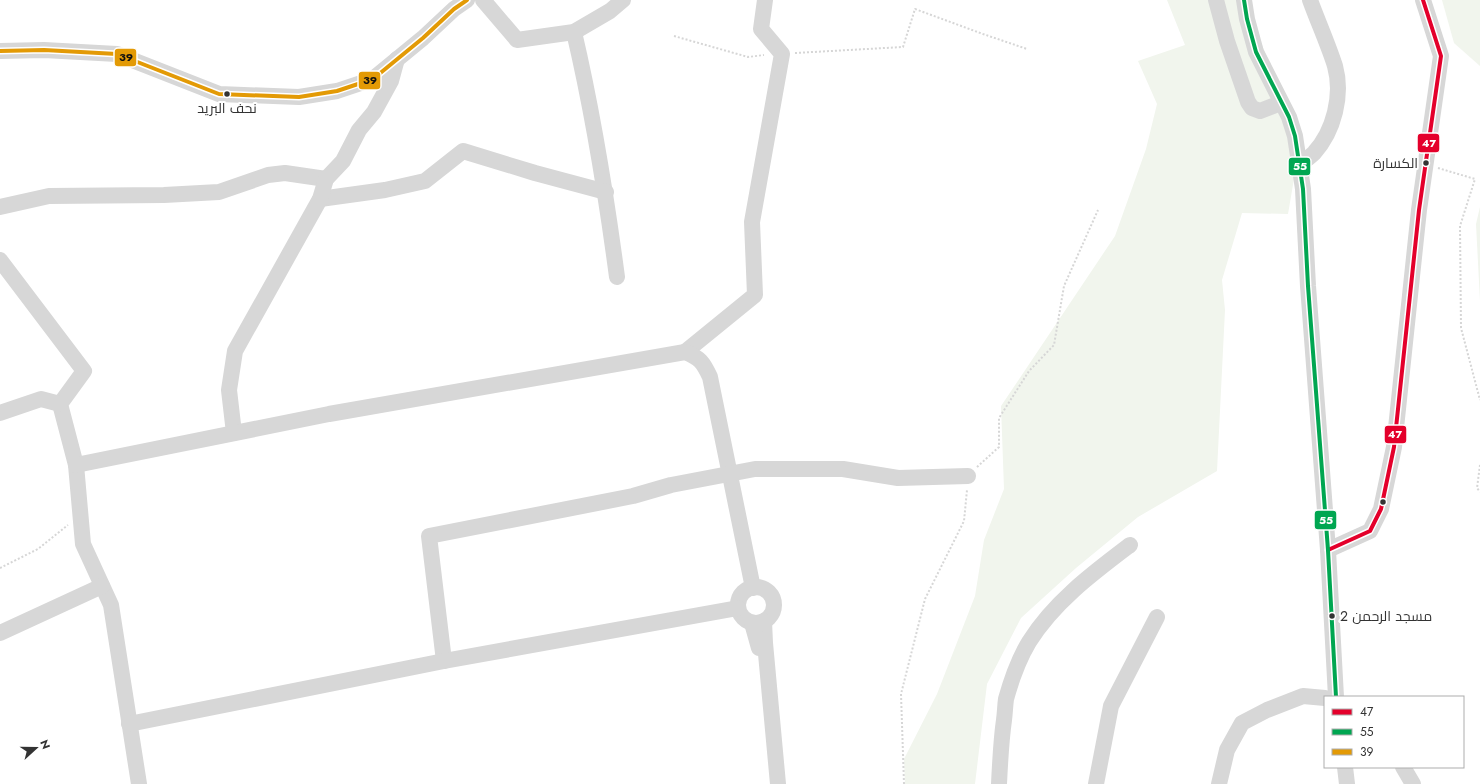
<svg xmlns="http://www.w3.org/2000/svg" width="1480" height="784" font-family="Jost,Cairo,sans-serif">
<style>
.green{fill:#f1f5ed}
.lines{fill:none;stroke-linecap:round;stroke-linejoin:round}
.path{stroke:#d6d6d6;stroke-width:2;stroke-dasharray:2 2;stroke-linecap:butt}
.minor{stroke:#d7d7d7;stroke-width:16}
.bus-1-casing{stroke:#fff;stroke-width:7}
.bus-2-casing{stroke:#fff;stroke-width:7}
.bus-3-casing{stroke:#fff;stroke-width:7}
.bus-1{stroke:#e4002b;stroke-width:4}
.bus-2{stroke:#00a651;stroke-width:4}
.bus-3{stroke:#e39a05;stroke-width:4}
.bus-dot{fill:#333;stroke:#fff;stroke-width:1.5}
.labels{text-anchor:middle;stroke-width:4;stroke-linejoin:round;paint-order:stroke}
.bus-label{font-size:14px;fill:#333;stroke:#fff}
.line-badge{stroke:#fff;stroke-width:1.5}
.badge-label{font-size:11px;text-anchor:middle;font-weight:bold;fill:#fff}
.pale-badge-label{font-size:11px;text-anchor:middle;font-weight:bold;fill:#111}
</style>
<rect width="100%" height="100%" fill="#fff"/>
<g class="green">
<polygon points="1167,0 1243,0 1301,138 1288,214 1242,213 1222,280 1225,310 1217,471 1138,517 1076,568 1021,618 987,684 975,784 905,784 904,759 937,694 975,596 984,540 1004,489 1001,406 1115,236 1146,149 1157,104 1138,61 1185,45"/>
<polygon points="1442,0 1480,0 1480,66 1454,43"/>
<polygon points="1480,207 1480,301 1476,224"/>
</g>
<g class="lines">
<g class="path">
<polyline points="674,36 748,57 764,55"/>
<polyline points="795,53 903,47 915,9 983,34 1027,49"/>
<polyline points="1438,168 1475,179 1460,226 1461,328 1480,400"/>
<polyline points="1480,465 1477,488 1480,492"/>
<polyline points="977,467 999,447 999,418 1029,371 1054,345 1064,286 1098,210"/>
<polyline points="0,568 38,549 68,525"/>
<polyline points="904,784 901,694 925,599 964,521 967,490"/>
</g>
<g class="minor">
<polyline points="483,0 517,40 574,32 610,11 623,0"/>
<polyline points="1216,0 1227,41 1248,102 1252,108 1260,111 1281,103"/>
<polyline points="1244,0 1247,19 1256,52 1289,117 1295,136 1303,189 1308,286 1328,550 1336,697"/>
<path d="M574,32C593,113 606,194 617,277"/>
<polyline points="0,51 44,50 117,54 219,94 299,97 337,91 373,79 423,38 454,9 467,0"/>
<path d="M1300,165C1304,161 1310,157 1314,153C1334,131 1343,95 1335,66C1328,44 1318,22 1310,0"/>
<polyline points="320,199 385,190 425,181 463,151 535,173 606,192"/>
<polyline points="0,207 49,196 164,195 219,192 268,175 285,173 326,179"/>
<polyline points="0,260 84,371 60,404 76,465 83,544 111,605 139,784"/>
<polyline points="685,352 755,295 752,222 782,54 761,29 765,0"/>
<polyline points="0,413 41,399 60,404"/>
<polyline points="234,433 229,390 235,351 320,199 326,179 343,161 359,130 374,112 391,81 397,59"/>
<path d="M76,465L329,414L685,352C700,358 703,362 710,377L753,588"/>
<polyline points="1328,550 1370,531 1381,509 1394,447 1419,210 1441,56 1423,0"/>
<circle cx="756" cy="605" r="18"/>
<polyline points="764,621 765,643 778,784"/>
<polyline points="752,623 759,648"/>
<polyline points="0,633 102,586"/>
<polyline points="444,661 429,536 633,496 671,485 755,469 843,469 898,478 968,476"/>
<polyline points="129,724 444,661 738,608"/>
<polyline points="1345,767 1347,784"/>
<polyline points="1403,767 1413,784"/>
<path d="M999,784C1000,763 1001,741 1004,720C1005,713 1005,706 1006,699C1011,681 1020,657 1029,642C1054,602 1093,573 1130,545"/>
<polyline points="1096,784 1111,706 1157,617"/>
<polyline points="1219,784 1227,750 1242,723 1267,710 1303,696 1325,698"/>
</g>
<g class="bus-1-casing">
<polyline id="bus-1" points="1328,550 1370,531 1381,509 1394,447 1419,210 1441,56 1423,0"/>
</g>
<g class="bus-2-casing">
<polyline id="bus-2" points="1244,0 1247,19 1256,52 1289,117 1295,136 1303,189 1308,286 1328,550 1336,697"/>
</g>
<g class="bus-3-casing">
<polyline id="bus-3" points="0,51 44,50 117,54 219,94 299,97 337,91 373,79 423,38 454,9 467,0"/>
</g>
<use href="#bus-1" class="bus-1"/>
<use href="#bus-2" class="bus-2"/>
<use href="#bus-3" class="bus-3"/>
</g>
<g class="bus-dot">
<circle cx="227" cy="94" r="3.5"/>
<circle cx="1426" cy="163" r="3.5"/>
<circle cx="1383" cy="502" r="3.5"/>
<circle cx="1332" cy="616" r="3.5"/>
</g>
<g class="labels">
<g class="bus-label">
<text x="227" y="113">نحف البريد</text>
<text x="1418" y="168" text-anchor="end">الكسارة</text>
<text x="1340" y="621" text-anchor="start">مسجد الرحمن 2</text>
</g>
</g>
<g class="line-badge">
<rect x="114" y="48" width="23" height="19" rx="4" fill="#e39a05"/>
<rect x="358" y="71" width="23" height="19" rx="4" fill="#e39a05"/>
<rect x="1417" y="133" width="23" height="20" rx="4" fill="#e4002b"/>
<rect x="1288" y="157" width="23" height="19" rx="4" fill="#00a651"/>
<rect x="1384" y="425" width="23" height="19" rx="4" fill="#e4002b"/>
<rect x="1314" y="510" width="23" height="20" rx="4" fill="#00a651"/>
</g>
<g class="badge-label">
<text x="1429" y="147">47</text>
<text x="1300" y="170">55</text>
<text x="1395" y="438">47</text>
<text x="1326" y="524">55</text>
</g>
<g class="pale-badge-label">
<text x="126" y="61">39</text>
<text x="370" y="84">39</text>
</g>
<rect x="1324" y="696" width="140" height="72" fill="#ffffff" stroke="#adadad"/>
<rect x="1332" y="709" width="20" height="6" fill="#e4002b" stroke="#adadad"/>
<text x="1360" y="716" font-size="12" fill="#333333">47</text>
<rect x="1332" y="729" width="20" height="6" fill="#00a651" stroke="#adadad"/>
<text x="1360" y="736" font-size="12" fill="#333333">55</text>
<rect x="1332" y="749" width="20" height="6" fill="#e39a05" stroke="#adadad"/>
<text x="1360" y="756" font-size="12" fill="#333333">39</text>
<g transform="translate(36 748) rotate(69)" stroke="#ffffff" stroke-width="3" paint-order="stroke">
<path d="M0-3L7 15L0 10L-7 15Z" fill="#333333"/>
<text y="-6" font-size="11" font-weight="bold" text-anchor="middle" fill="#333333">N</text>
</g>
</svg>
